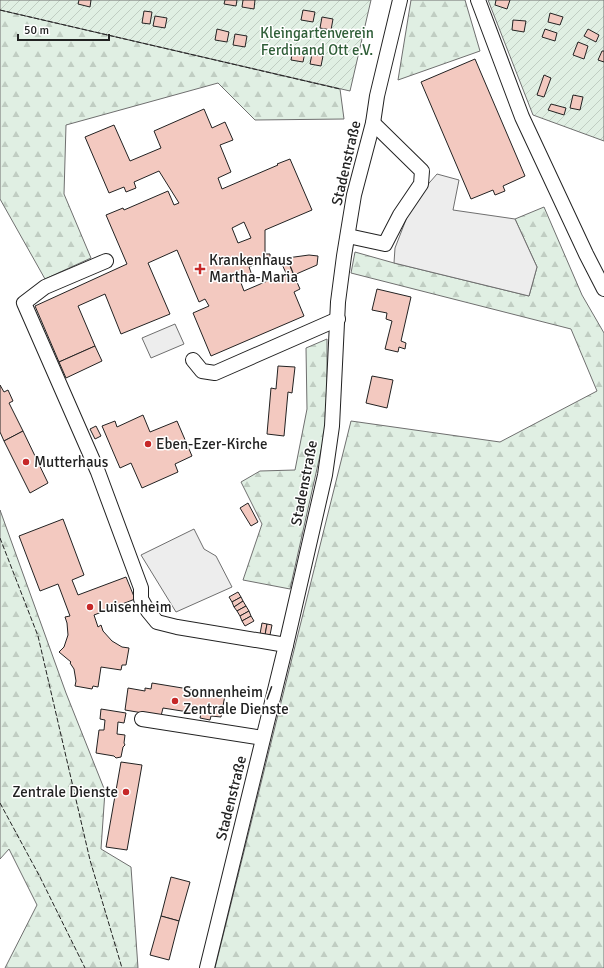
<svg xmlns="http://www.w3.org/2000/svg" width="604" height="968" font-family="Signika,sans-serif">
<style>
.forest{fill:url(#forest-firs);stroke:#6f6f6f}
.garden{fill:url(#garden-furrows);stroke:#6f6f6f}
.parking{fill:#ededed;stroke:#6f6f6f}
.building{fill:#f3c9c0;stroke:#222;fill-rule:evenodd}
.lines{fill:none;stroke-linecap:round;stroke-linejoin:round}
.minor-casing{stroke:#222;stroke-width:16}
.minor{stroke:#fff;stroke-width:14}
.fence{stroke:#222;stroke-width:1;stroke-dasharray:5 2;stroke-linecap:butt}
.poi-dot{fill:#c62828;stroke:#fff;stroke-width:1.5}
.labels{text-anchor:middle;stroke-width:3;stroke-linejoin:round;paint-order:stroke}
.park-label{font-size:15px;fill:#2f5e38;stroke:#fff}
.street-label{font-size:15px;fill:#222;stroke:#fff}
.poi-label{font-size:15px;fill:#222;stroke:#fff;text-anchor:start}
</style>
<defs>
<pattern id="forest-firs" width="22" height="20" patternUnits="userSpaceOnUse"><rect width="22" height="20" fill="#e0efe3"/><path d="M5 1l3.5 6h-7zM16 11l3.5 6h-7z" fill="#c0cdc2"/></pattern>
<pattern id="garden-furrows" width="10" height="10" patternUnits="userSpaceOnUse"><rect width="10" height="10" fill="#e0efe3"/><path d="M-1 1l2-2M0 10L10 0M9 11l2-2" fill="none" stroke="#c0cdc2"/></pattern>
</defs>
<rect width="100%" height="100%" fill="#fff"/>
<g class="forest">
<polygon points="411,0 465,0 480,51 398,80"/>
<polygon points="0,10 340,89 344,119 255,120 218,83 66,125 64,194 91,258 45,279 0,199"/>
<polygon points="544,207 582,295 604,333 604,968 215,968 351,421 500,442 597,391 571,329 351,273 355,252 394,263 529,296 537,267 515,219"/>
<polygon points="327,339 327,424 290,589 243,580 262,524 241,482 260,471 295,470 307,409 306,348"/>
<polygon points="0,510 66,693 105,791 101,849 131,867 138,968 5,968 37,905 9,849 0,859"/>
</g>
<g class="garden">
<polygon points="0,0 371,0 350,91 0,10"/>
<polygon points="488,0 604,0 604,141 533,115"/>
</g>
<g class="parking">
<polygon points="437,174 459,180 453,210 515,219 537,267 529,296 394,263 395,248 407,217 416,198"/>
<polygon points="175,324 184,344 151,358 142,338"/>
<polygon points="194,529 204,549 216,556 232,587 176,612 141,555"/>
</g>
<g class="building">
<polygon points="79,0 91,0 90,7 78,4"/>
<polygon points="225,0 237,0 236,6 224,4"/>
<polygon points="243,0 255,0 254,9 242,7"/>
<polygon points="496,0 510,0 507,9 495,5"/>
<polygon points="303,10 315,12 313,22 301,20"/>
<polygon points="144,11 152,12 150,24 142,23"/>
<polygon points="550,13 563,17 560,25 548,22"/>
<polygon points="155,16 167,18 165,28 153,26"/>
<polygon points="322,17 333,19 331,30 320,28"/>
<polygon points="513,20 526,21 524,32 512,30"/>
<polygon points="217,29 229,32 227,42 215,40"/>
<polygon points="545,29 557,33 555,41 542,37"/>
<polygon points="588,29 599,35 596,42 584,36"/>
<polygon points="235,34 247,36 245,47 233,45"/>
<polygon points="578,42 588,46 584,59 573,55"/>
<polygon points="293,50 305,52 303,62 291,60"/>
<polygon points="602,51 604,51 604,62 598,60"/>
<polygon points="312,54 323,56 321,66 310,64"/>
<polygon points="475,59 525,176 503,186 505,191 495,195 493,190 471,199 421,82"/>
<polygon points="544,75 551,78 544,97 537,95"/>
<polygon points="573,95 583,97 580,110 570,108"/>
<polygon points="551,104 566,108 564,115 548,110"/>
<path d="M204,109L212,128L225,122L233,140L220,145L231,172L218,178L222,189L278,165L277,164L290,159L312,210L265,230V254H270V260H265L249,267L253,278L241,283L244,291L286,273L280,260L286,257L300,289L294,292L304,316L211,356L193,313L209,306L205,299L199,302L177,250L148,263L170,314L121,334L105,294L78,306L95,346L59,362L35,306L127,264L106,215L123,208L124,210L168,191L174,205L179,203L159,171L134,182L136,188L126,192L124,187L109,193L85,137L114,125L130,161L161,148L154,131ZM244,222L251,238L238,243L232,228Z"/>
<polygon points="309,255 318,256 317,265 294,275 287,258"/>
<polygon points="377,289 411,297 401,341 406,343 405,349 399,347 398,352 385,349 392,321 386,319 387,313 372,310"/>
<polygon points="95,346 102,361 66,378 59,362"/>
<polygon points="278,366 295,367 292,393 288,392 284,436 267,434 271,388 276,389"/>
<polygon points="372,376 393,380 387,408 366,403"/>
<polygon points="0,385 4,392 8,390 13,401 9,403 23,431 4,441 0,432"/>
<polygon points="143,415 150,432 177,421 192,456 175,464 178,472 142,488 131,463 120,468 102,426 115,421 117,427"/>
<polygon points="96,426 101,436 95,439 90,429"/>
<polygon points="23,431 48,483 30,493 4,441"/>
<polygon points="248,503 258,522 251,526 240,508"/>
<polygon points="63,519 84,575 72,580 78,595 126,577 135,599 94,615 98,627 101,625 103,631 112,641 122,647 129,648 126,665 122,665 121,670 101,667 98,687 93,686 92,689 75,686 76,681 74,669 70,663 71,662 59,652 64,647 68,635 67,623 65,617 70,616 58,584 40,591 19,536"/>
<polygon points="238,592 241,597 232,602 229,597"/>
<polygon points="241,597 243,601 234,607 232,602"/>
<polygon points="243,601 246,606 237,611 234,607"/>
<polygon points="246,606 249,611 240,616 237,611"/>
<polygon points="249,611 251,616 242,621 240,616"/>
<polygon points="251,616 254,621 245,626 242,621"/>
<polygon points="262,623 267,624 265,635 260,634"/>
<polygon points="267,624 272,625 270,635 265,635"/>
<polygon points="152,683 225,695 221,717 211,716 210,720 200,718 201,714 163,708 161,716 125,710 128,688 145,691 145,688 151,689"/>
<polygon points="101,709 126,713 124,723 118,722 117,734 125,735 124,743 125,745 123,747 121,757 116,758 114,756 96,753 99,730 104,730 105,720 100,719"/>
<polygon points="121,762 142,765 127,850 106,847"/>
<polygon points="171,877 190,882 179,921 161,916"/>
<polygon points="161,916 179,921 169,960 150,955"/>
</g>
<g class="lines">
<g class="minor-casing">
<g id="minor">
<polyline points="478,0 522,117 586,254 604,289"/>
<polyline points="348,236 385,244 400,215 421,184 422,171 373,123"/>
<polyline points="106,261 45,287 24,303 98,472 141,588 141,599 148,611 157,622 177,627 286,645"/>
<polyline points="193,360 202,371 215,373 338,319"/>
<polyline points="142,719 263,738"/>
<polyline points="207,968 286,645 325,475 332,426 338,302 344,256 354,195 373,123 377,96 400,0"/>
</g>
</g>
<use href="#minor" class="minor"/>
<g class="fence">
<polyline points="0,10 340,89"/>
<polyline points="0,538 38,636 90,860 122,968"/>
<polyline points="0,803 40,877 85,968"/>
</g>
</g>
<g class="poi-dot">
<path d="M198 263h4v4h4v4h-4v4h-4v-4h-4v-4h4z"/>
<circle cx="148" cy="444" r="4"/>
<circle cx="26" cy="462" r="4"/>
<circle cx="90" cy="607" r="4"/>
<circle cx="175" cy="701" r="4"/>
<circle cx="126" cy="792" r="4"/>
</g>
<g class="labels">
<g class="park-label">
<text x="317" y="38">Kleingartenverein<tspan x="317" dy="17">Ferdinand Ott e.V.</tspan></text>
</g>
<g class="street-label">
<text transform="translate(346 163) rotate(-77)" y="5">Stadenstraße</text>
<text transform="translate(304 483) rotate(-79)" y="5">Stadenstraße</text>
<text transform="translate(231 798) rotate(-76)" y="5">Stadenstraße</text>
</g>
<g class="poi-label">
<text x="209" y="265">Krankenhaus<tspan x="209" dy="17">Martha-Maria</tspan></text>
<text x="156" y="449">Eben-Ezer-Kirche</text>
<text x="34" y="467">Mutterhaus</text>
<text x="98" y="612">Luisenheim</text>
<text x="183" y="697">Sonnenheim /<tspan x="183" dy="17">Zentrale Dienste</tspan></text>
<text x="118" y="797" text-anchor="end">Zentrale Dienste</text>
</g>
</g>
<path d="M18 34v6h91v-6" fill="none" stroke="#222222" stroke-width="2"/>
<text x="24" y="34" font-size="12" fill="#222222" stroke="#ffffff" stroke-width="3" paint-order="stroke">50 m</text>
</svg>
